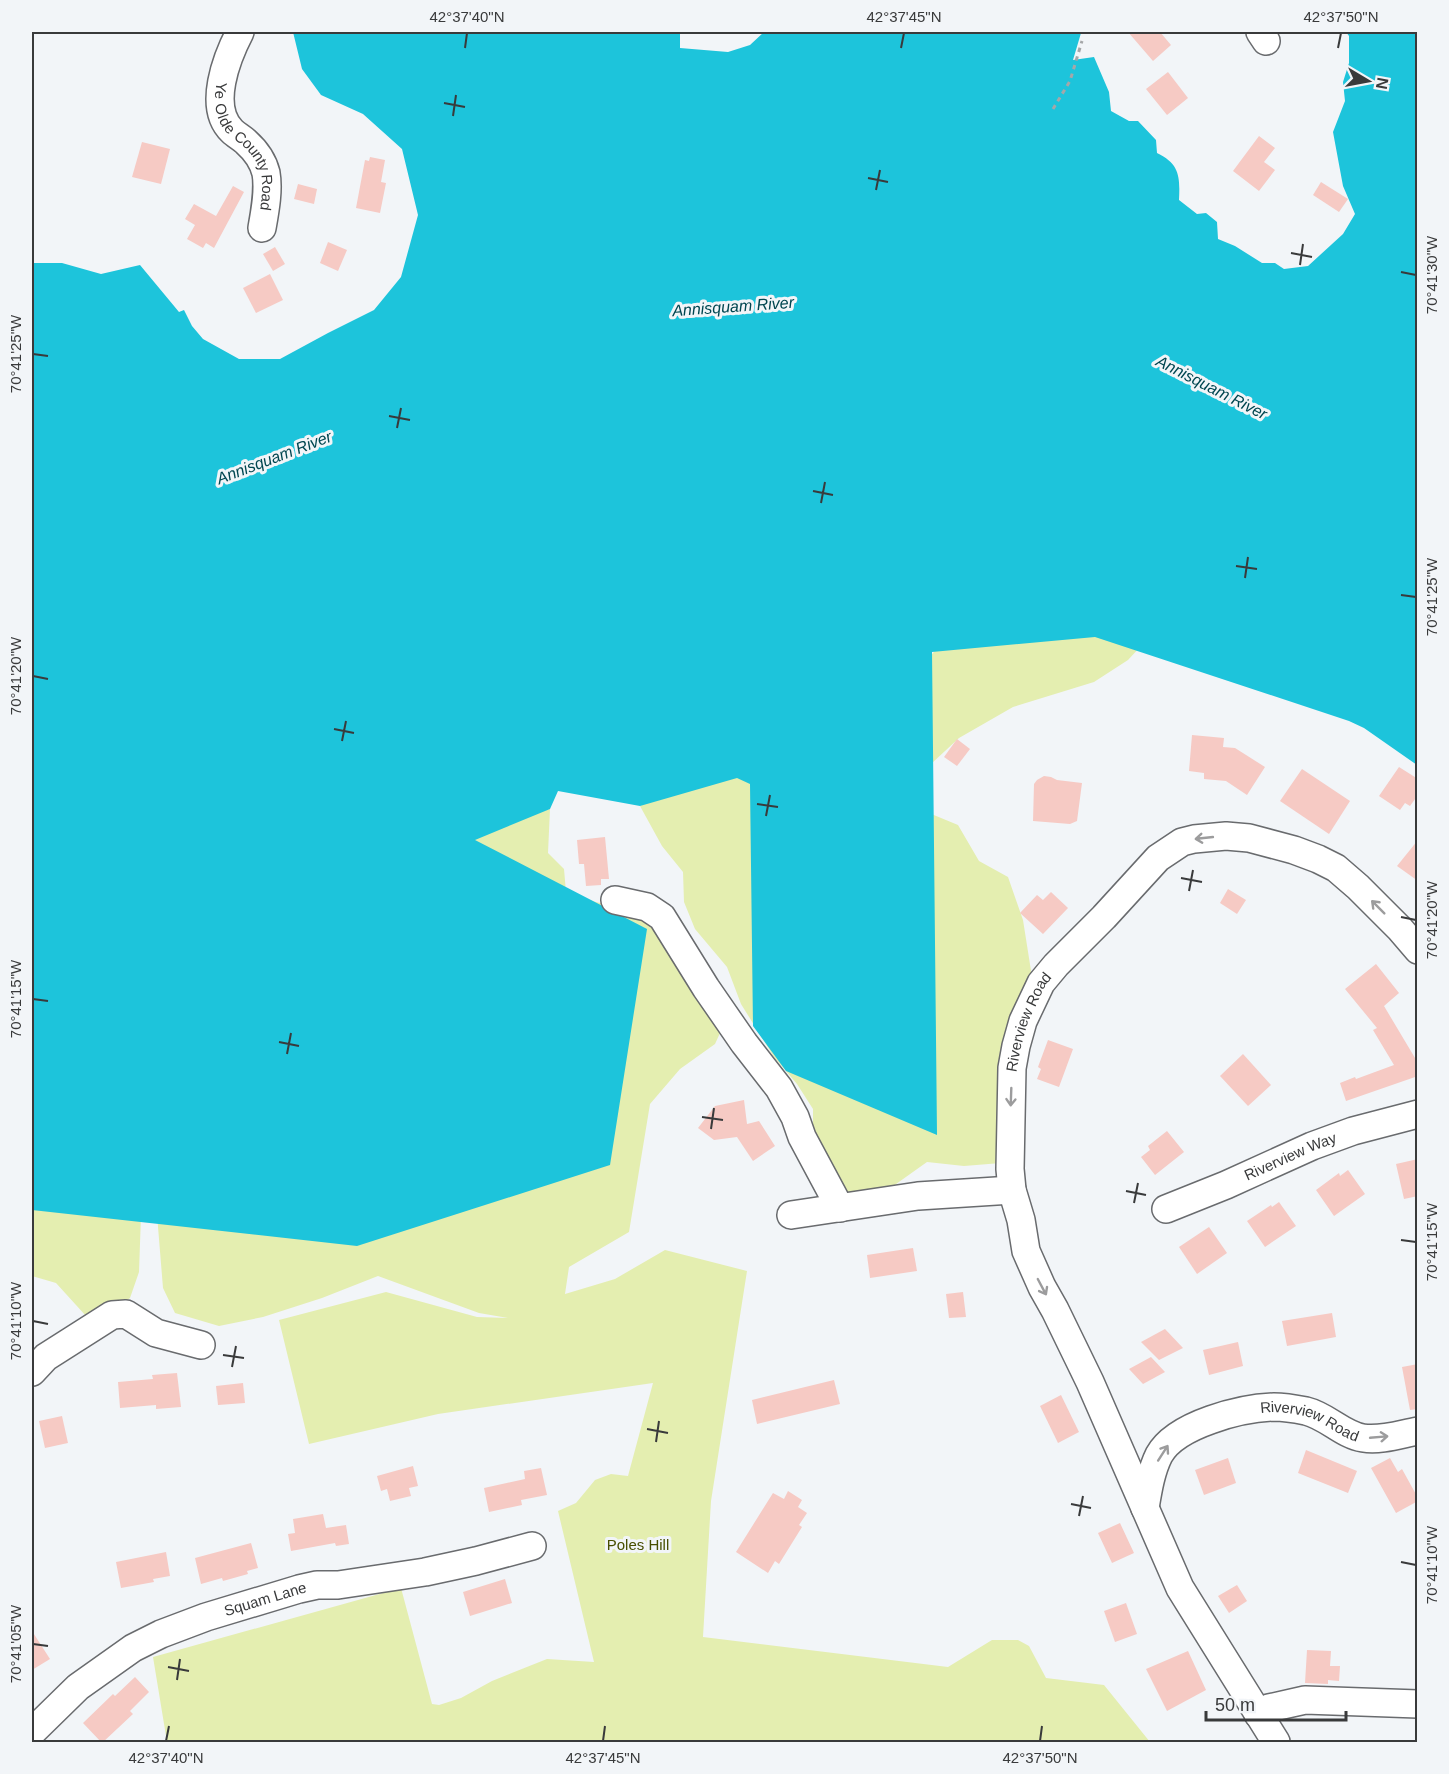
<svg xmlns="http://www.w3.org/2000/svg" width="1449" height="1774" font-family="Arial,sans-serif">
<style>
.green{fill:#e4eeb0}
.water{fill:#1dc4db}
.building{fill:#f6cac4}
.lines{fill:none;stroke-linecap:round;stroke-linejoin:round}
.minor-casing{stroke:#696b6e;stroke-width:30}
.path{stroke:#a5a7a9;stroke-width:3;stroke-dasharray:4.5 4.5;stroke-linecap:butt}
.minor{stroke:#fff;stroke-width:27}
.oneway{stroke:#9c9c9d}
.ticks{fill:none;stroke:#393a3b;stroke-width:2}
.labels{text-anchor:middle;stroke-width:6;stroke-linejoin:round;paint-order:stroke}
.street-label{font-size:15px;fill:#393a3b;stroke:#f2f5f8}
.park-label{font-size:15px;fill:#474e00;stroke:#f2f5f8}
.water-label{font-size:16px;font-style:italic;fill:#004650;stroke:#f2f5f8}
.neatline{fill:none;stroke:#393a3b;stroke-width:2}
.ticks-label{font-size:15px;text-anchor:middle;fill:#393a3b}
</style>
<rect width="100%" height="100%" fill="#f2f5f8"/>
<g class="green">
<polygon points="1051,610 1141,646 1128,660 1094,682 1013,707 959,738 931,764 912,806 958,825 979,861 1008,877 1023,920 1032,977 1001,1163 964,1166 927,1162 875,1199 843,1191 813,1132 813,1109 797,1084 774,1057 741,1004 727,967 695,929 684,902 683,872 662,846 640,806 921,667 945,639"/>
<polygon points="550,809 548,853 564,869 566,892 596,902 645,914 726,1020 715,1044 680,1069 650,1104 629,1232 569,1267 565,1294 615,1279 665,1250 747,1271 711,1501 703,1637 948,1667 992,1640 1018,1640 1029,1646 1046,1678 1104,1685 1150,1742 167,1742 153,1657 401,1588 432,1704 439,1705 461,1698 492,1681 547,1659 594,1662 558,1511 576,1503 595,1480 611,1474 628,1476 653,1383 438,1414 309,1444 279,1320 386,1292 477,1317 508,1318 479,1313 378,1276 322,1298 263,1317 219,1326 175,1313 163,1288 155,1190 141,1215 139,1272 130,1298 105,1317 86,1316 56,1283 32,1276 32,814 500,823"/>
</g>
<path class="water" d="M293,32H678L680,34V48L728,52L750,45L764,32H1080L1081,33L1073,60L1094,57L1109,92L1111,111L1129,121H1138L1156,140L1157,153C1180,164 1180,177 1179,200L1197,214L1206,213L1217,222L1218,239L1235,246L1262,263H1275L1284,269L1308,266L1343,234L1355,214L1343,186L1333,132L1345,101L1343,82L1349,63V36L1346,32H1417V765L1364,728L1349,721L1095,637L932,652L937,1135L786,1071L753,1026L750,784L737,778L640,806L558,791L550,809L475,840L647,929L610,1165L357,1246L32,1210V263H62L101,274L140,265L179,312L184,310L192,326L203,339L239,359H280L328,333L374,310L401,277L418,215L402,149L363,114L321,95L302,69Z"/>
<g class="building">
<polygon points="1128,32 1160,32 1171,45 1153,61"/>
<polygon points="1168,72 1188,98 1167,115 1146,89"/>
<polygon points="1259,136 1275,148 1264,162 1275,170 1259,191 1233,171"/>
<polygon points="142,142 170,149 161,184 132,177"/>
<polygon points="370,157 385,160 381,182 386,183 380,213 356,208 365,160 369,161"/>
<polygon points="1321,182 1348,199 1339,212 1313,195"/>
<polygon points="298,184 317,189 314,204 294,199"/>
<polygon points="233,186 244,192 214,248 206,243 203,248 187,239 195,225 185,219 194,204 216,216"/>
<polygon points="328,242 347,250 338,271 320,263"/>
<polygon points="275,247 285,264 273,271 263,254"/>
<polygon points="270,274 283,300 256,313 243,288"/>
<polygon points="1192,735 1224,738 1223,747 1235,748 1265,767 1247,795 1226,781 1204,779 1204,773 1189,771"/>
<polygon points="957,739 970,749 957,766 944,757"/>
<polygon points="1399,767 1418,779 1418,795 1410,806 1405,803 1400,810 1379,796"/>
<polygon points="1302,769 1350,801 1329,834 1280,801"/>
<polygon points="1044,776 1051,777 1057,780 1082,783 1077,821 1070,824 1033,821 1034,784 1037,780"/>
<polygon points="605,837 609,879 601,879 601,885 586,886 584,864 579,864 577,840"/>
<polygon points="1418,840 1418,881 1397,866"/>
<polygon points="1228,889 1246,900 1237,914 1220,903"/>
<polygon points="1051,892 1068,908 1043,934 1020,913 1037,895 1043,900"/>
<polygon points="1376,964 1399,993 1384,1006 1418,1063 1418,1076 1346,1101 1340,1083 1355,1077 1356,1079 1394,1065 1373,1030 1377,1028 1345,989"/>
<polygon points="1048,1040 1073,1049 1059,1087 1037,1079 1041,1069 1038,1067"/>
<polygon points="1243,1054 1271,1085 1248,1106 1220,1076"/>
<polygon points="744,1100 747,1124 759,1121 775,1146 753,1161 737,1137 714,1140 698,1128 715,1106"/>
<polygon points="1167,1131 1184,1152 1155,1175 1141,1157 1150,1150 1148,1146"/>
<polygon points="1418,1159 1418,1196 1404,1199 1396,1164"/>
<polygon points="1348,1170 1365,1194 1334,1216 1316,1190 1339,1173 1340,1176"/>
<polygon points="1279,1202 1296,1226 1265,1247 1247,1221 1271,1205 1272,1207"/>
<polygon points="1209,1227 1227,1253 1197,1274 1179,1247"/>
<polygon points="913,1248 917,1271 870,1278 867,1255"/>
<polygon points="963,1292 966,1317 949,1318 946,1294"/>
<polygon points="1332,1313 1336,1337 1287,1346 1282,1321"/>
<polygon points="1165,1329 1183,1348 1159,1360 1141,1342"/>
<polygon points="1238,1342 1243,1366 1209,1375 1203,1350"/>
<polygon points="1151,1357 1165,1372 1143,1384 1129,1369"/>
<polygon points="1418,1364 1418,1409 1410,1410 1402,1367"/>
<polygon points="177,1373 181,1407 156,1409 156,1405 120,1408 118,1382 153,1379 152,1375"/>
<polygon points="834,1380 840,1404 757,1424 752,1400"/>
<polygon points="243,1383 245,1403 218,1405 216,1386"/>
<polygon points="1061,1395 1079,1432 1058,1443 1040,1406"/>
<polygon points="62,1416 68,1443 45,1448 39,1421"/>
<polygon points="1306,1450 1357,1471 1348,1493 1298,1473"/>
<polygon points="1228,1458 1236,1483 1204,1495 1195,1470"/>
<polygon points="1390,1458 1398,1472 1402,1469 1418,1498 1418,1501 1396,1513 1371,1468"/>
<polygon points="413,1466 418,1486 409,1488 411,1496 390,1501 387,1489 381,1491 377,1476"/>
<polygon points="541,1468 547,1495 521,1500 522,1505 489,1512 484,1488 525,1479 524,1471"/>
<polygon points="788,1491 802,1500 798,1507 807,1513 799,1525 802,1527 779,1564 775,1561 768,1573 736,1552 773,1493 784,1499"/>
<polygon points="323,1514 326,1528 346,1525 349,1544 336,1546 335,1543 291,1551 288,1534 295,1533 293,1519"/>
<polygon points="1120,1523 1134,1553 1112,1563 1098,1533"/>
<polygon points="251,1543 258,1568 247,1571 248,1574 223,1581 222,1578 201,1584 195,1558"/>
<polygon points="166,1552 170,1576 153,1579 154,1582 121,1588 116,1562"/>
<polygon points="505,1579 512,1603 470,1616 463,1592"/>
<polygon points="1237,1585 1247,1601 1229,1613 1218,1596"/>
<polygon points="1126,1603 1137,1634 1115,1642 1104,1611"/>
<polygon points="32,1631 50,1659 32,1670"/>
<polygon points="1307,1650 1331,1651 1330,1666 1340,1666 1339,1681 1328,1680 1328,1684 1305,1683"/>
<polygon points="1188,1651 1206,1690 1167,1711 1146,1669"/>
<polygon points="135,1677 149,1692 130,1711 133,1714 102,1743 83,1723 113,1694 115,1696"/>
</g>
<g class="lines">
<g class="minor-casing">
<g id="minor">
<path id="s1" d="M240,32C227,57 207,107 232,131C236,135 242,138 246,142C255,150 263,161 266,173C269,190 265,211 262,228"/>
<polyline points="1260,32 1266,41"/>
<polyline points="615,900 647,907 662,917 706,988 744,1043 779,1088 795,1117 802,1137 840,1208"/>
<path id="s2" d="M1166,1209L1226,1185L1312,1146L1353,1131L1418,1114"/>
<polyline points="791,1215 918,1196 1012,1190"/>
<polyline points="32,1372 46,1357 112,1315 126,1314 156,1333 201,1345"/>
<path id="s3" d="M1145,1508C1148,1490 1151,1471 1159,1455C1176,1424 1242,1408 1274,1407C1284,1407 1296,1409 1306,1411C1327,1416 1343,1435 1363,1438C1381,1441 1401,1434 1418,1431"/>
<polyline points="1258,1714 1269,1708 1305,1700 1418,1704"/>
<path id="s4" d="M32,1732L78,1687L133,1648L161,1634L206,1617L299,1589L317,1585H338L425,1572L476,1561L532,1546"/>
<path id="s5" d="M1276,1742L1180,1588L1090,1382L1055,1310L1042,1287L1026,1251L1021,1220L1012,1190L1010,1169L1012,1068L1016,1046L1023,1021L1041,983L1056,965L1104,917L1158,858L1182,842L1194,839L1226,836L1249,838L1294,850L1318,859L1336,868L1358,887L1400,929L1418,950"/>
</g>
</g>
<polyline class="path" points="1053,109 1070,81 1082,41"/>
<use href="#minor" class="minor"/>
</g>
<defs><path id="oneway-shaft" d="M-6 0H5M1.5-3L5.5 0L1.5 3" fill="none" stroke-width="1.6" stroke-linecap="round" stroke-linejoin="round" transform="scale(1.5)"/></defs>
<g class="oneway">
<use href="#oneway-shaft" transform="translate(1204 838) rotate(174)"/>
<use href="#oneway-shaft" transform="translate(1378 907) rotate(-135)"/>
<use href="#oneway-shaft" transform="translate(1011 1097) rotate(92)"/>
<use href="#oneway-shaft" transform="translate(1042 1287) rotate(62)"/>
<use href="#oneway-shaft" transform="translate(1379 1437) rotate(-5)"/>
<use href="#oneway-shaft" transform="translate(1163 1453) rotate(-57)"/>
</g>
<path class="ticks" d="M465,48L467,33M901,48L904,33M1338,48L1341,33M444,103L465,107M453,116L456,95M868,178L888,182M876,190L880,170M1291,253L1312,257M1300,265L1303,244M1401,272L1416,275M33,354L48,356M389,416L410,420M397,428L401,408M813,491L833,495M821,503L825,482M1236,566L1257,569M1245,578L1248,557M1401,595L1416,597M33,676L48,679M334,729L354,733M342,741L346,721M757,804L778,807M766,816L770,795M1181,878L1202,882M1189,891L1193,870M1401,917L1416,920M33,999L48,1001M279,1042L299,1046M287,1054L291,1033M702,1117L723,1120M711,1129L714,1108M1126,1191L1146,1195M1134,1203L1138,1183M1401,1240L1416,1242M33,1321L48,1324M223,1355L244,1358M232,1367L236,1346M647,1429L668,1433M656,1442L659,1421M1071,1504L1091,1508M1079,1516L1083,1496M1401,1562L1416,1565M33,1644L48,1646M168,1667L189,1671M177,1680L180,1659M166,1741L169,1726M603,1741L605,1726M1040,1741L1042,1726"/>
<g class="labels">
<g class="street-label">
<text dy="5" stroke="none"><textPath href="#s1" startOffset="126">Ye Olde County Road</textPath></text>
<text dy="5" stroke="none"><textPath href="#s5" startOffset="786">Riverview Road</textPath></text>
<text dy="5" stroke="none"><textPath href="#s2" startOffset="135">Riverview Way</textPath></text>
<text dy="5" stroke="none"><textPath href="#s3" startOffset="222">Riverview Road</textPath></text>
<text dy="5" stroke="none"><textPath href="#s4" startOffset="273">Squam Lane</textPath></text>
</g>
<g class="park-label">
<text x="638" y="1550">Poles Hill</text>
</g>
<g class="water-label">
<text transform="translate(733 306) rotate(-4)" y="6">Annisquam River</text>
<text transform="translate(1212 387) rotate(27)" y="6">Annisquam River</text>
<text transform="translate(274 457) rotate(-21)" y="6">Annisquam River</text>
</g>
</g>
<rect width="1449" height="1774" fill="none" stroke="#f2f5f8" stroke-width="66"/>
<g transform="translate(1368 81) rotate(100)" stroke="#f2f5f8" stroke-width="4.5" paint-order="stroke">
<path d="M0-4.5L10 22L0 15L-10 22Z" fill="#393a3b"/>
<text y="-9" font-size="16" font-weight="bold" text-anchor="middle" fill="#393a3b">N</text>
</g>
<path d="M1206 1711v9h140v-9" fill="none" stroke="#393a3b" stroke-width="3"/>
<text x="1215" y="1711" font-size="18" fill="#393a3b" stroke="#f2f5f8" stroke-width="4.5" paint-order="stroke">50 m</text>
<rect x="33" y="33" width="1383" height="1708" class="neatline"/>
<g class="ticks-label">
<text x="467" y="22">42°37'40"N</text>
<text x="904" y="22">42°37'45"N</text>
<text x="1341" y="22">42°37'50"N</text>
<text transform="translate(1432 275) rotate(-90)" y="5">70°41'30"W</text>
<text transform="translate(16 354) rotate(-90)" y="5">70°41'25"W</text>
<text transform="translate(1432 597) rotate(-90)" y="5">70°41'25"W</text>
<text transform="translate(16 676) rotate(-90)" y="5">70°41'20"W</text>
<text transform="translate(1432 920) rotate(-90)" y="5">70°41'20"W</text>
<text transform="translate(16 999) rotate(-90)" y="5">70°41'15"W</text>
<text transform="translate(1432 1242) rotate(-90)" y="5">70°41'15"W</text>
<text transform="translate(16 1321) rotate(-90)" y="5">70°41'10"W</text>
<text transform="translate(1432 1565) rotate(-90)" y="5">70°41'10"W</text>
<text transform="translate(16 1644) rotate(-90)" y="5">70°41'05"W</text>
<text x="166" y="1763">42°37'40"N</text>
<text x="603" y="1763">42°37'45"N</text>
<text x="1040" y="1763">42°37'50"N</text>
</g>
</svg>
